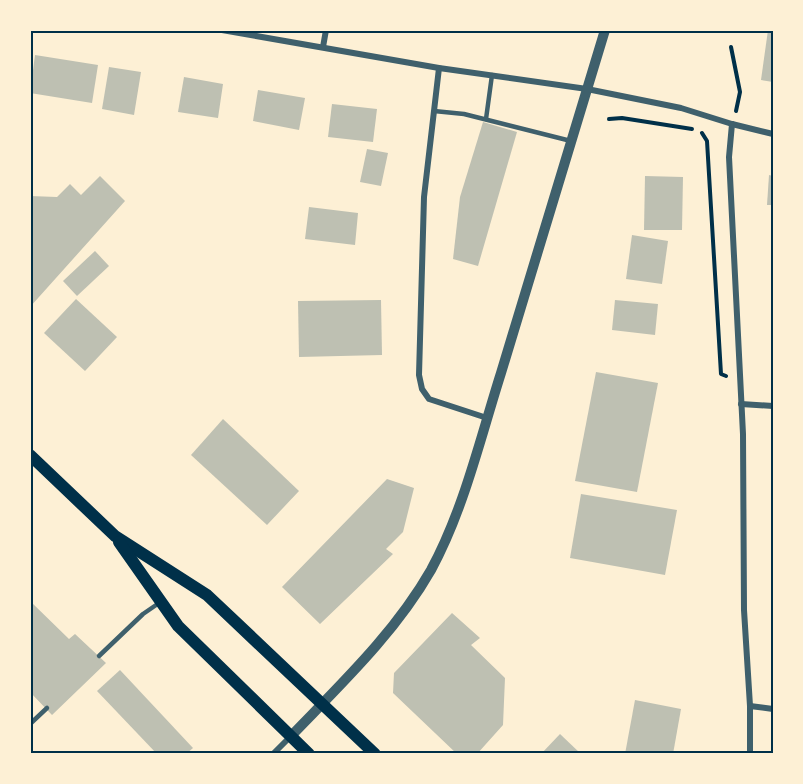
<svg xmlns="http://www.w3.org/2000/svg" width="803" height="784" font-family="'Sofia Sans Condensed',sans-serif">
<style>
.building{fill:#bec0b2}
.lines{fill:none;stroke-linecap:round;stroke-linejoin:round}
.path{stroke:#003049;stroke-width:4}
.service{stroke:#3f606c;stroke-width:4.5}
.minor{stroke:#3f606c;stroke-width:6}
.tertiary{stroke:#3f606c;stroke-width:10}
.secondary{stroke:#003049;stroke-width:12}
.neatline{fill:none;stroke:#003049;stroke-width:2}
</style>
<rect width="100%" height="100%" fill="#fdf0d5"/>
<g class="building">
<polygon points="768,30 773,30 773,82 761,80"/>
<polygon points="35,55 98,65 92,103 30,93"/>
<polygon points="109,67 141,72 134,115 102,109"/>
<polygon points="184,77 223,84 218,118 178,112"/>
<polygon points="258,90 305,98 299,130 253,121"/>
<polygon points="332,104 377,109 373,142 328,137"/>
<polygon points="483,122 517,132 478,266 453,259 460,197"/>
<polygon points="367,149 388,153 381,186 360,182"/>
<polygon points="769,175 773,176 773,205 767,205"/>
<polygon points="100,176 125,201 30,307 30,196 57,197 70,184 81,195"/>
<polygon points="645,176 683,177 682,230 644,230"/>
<polygon points="309,207 358,213 355,245 305,239"/>
<polygon points="632,235 668,241 662,284 626,279"/>
<polygon points="95,251 109,266 77,296 63,281"/>
<polygon points="76,299 117,337 85,371 44,333"/>
<polygon points="381,300 382,355 299,357 298,301"/>
<polygon points="615,300 658,304 655,335 612,330"/>
<polygon points="596,372 658,383 637,492 575,481"/>
<polygon points="223,419 299,491 267,525 191,455"/>
<polygon points="387,479 414,488 403,532 386,549 393,554 320,624 282,587"/>
<polygon points="581,494 677,510 665,575 570,558"/>
<polygon points="30,601 69,639 75,634 106,663 52,715 30,692"/>
<polygon points="452,613 480,638 471,645 505,678 503,725 477,754 457,754 393,693 394,673"/>
<polygon points="120,670 193,748 186,754 157,754 97,691"/>
<polygon points="635,700 681,709 673,754 625,754"/>
<polygon points="560,734 581,754 541,754"/>
</g>
<g class="lines">
<g class="path">
<polyline points="731,47 740,92 736,111"/>
<polyline points="609,119 622,118 692,129"/>
<polyline points="702,133 707,141 721,374 726,376"/>
</g>
<g class="service">
<polyline points="434,111 464,114 571,141"/>
<polyline points="486,119 492,75"/>
<polyline points="99,656 143,614 159,603"/>
<polyline points="30,724 47,708"/>
</g>
<g class="minor">
<polyline points="222,30 439,68 587,89 681,108 732,124 773,134"/>
<polyline points="323,47 326,30"/>
<polyline points="439,68 424,197 419,375 422,389 429,399 487,418"/>
<polyline points="732,124 729,157 743,434 744,610 750,706 750,754"/>
<polyline points="741,404 773,406"/>
<polyline points="750,706 773,709"/>
<polyline points="273,754 291,736"/>
</g>
<path class="tertiary" d="M291,736C341,684 395,633 431,570C464,509 480,439 501,373C536,259 570,144 605,30"/>
<g class="secondary">
<polyline points="30,455 115,536 207,595 375,754"/>
<polyline points="119,542 178,626 309,754"/>
</g>
</g>
<rect width="803" height="784" fill="none" stroke="#fdf0d5" stroke-width="63"/>
<rect x="32" y="32" width="740" height="720" class="neatline"/>
</svg>
